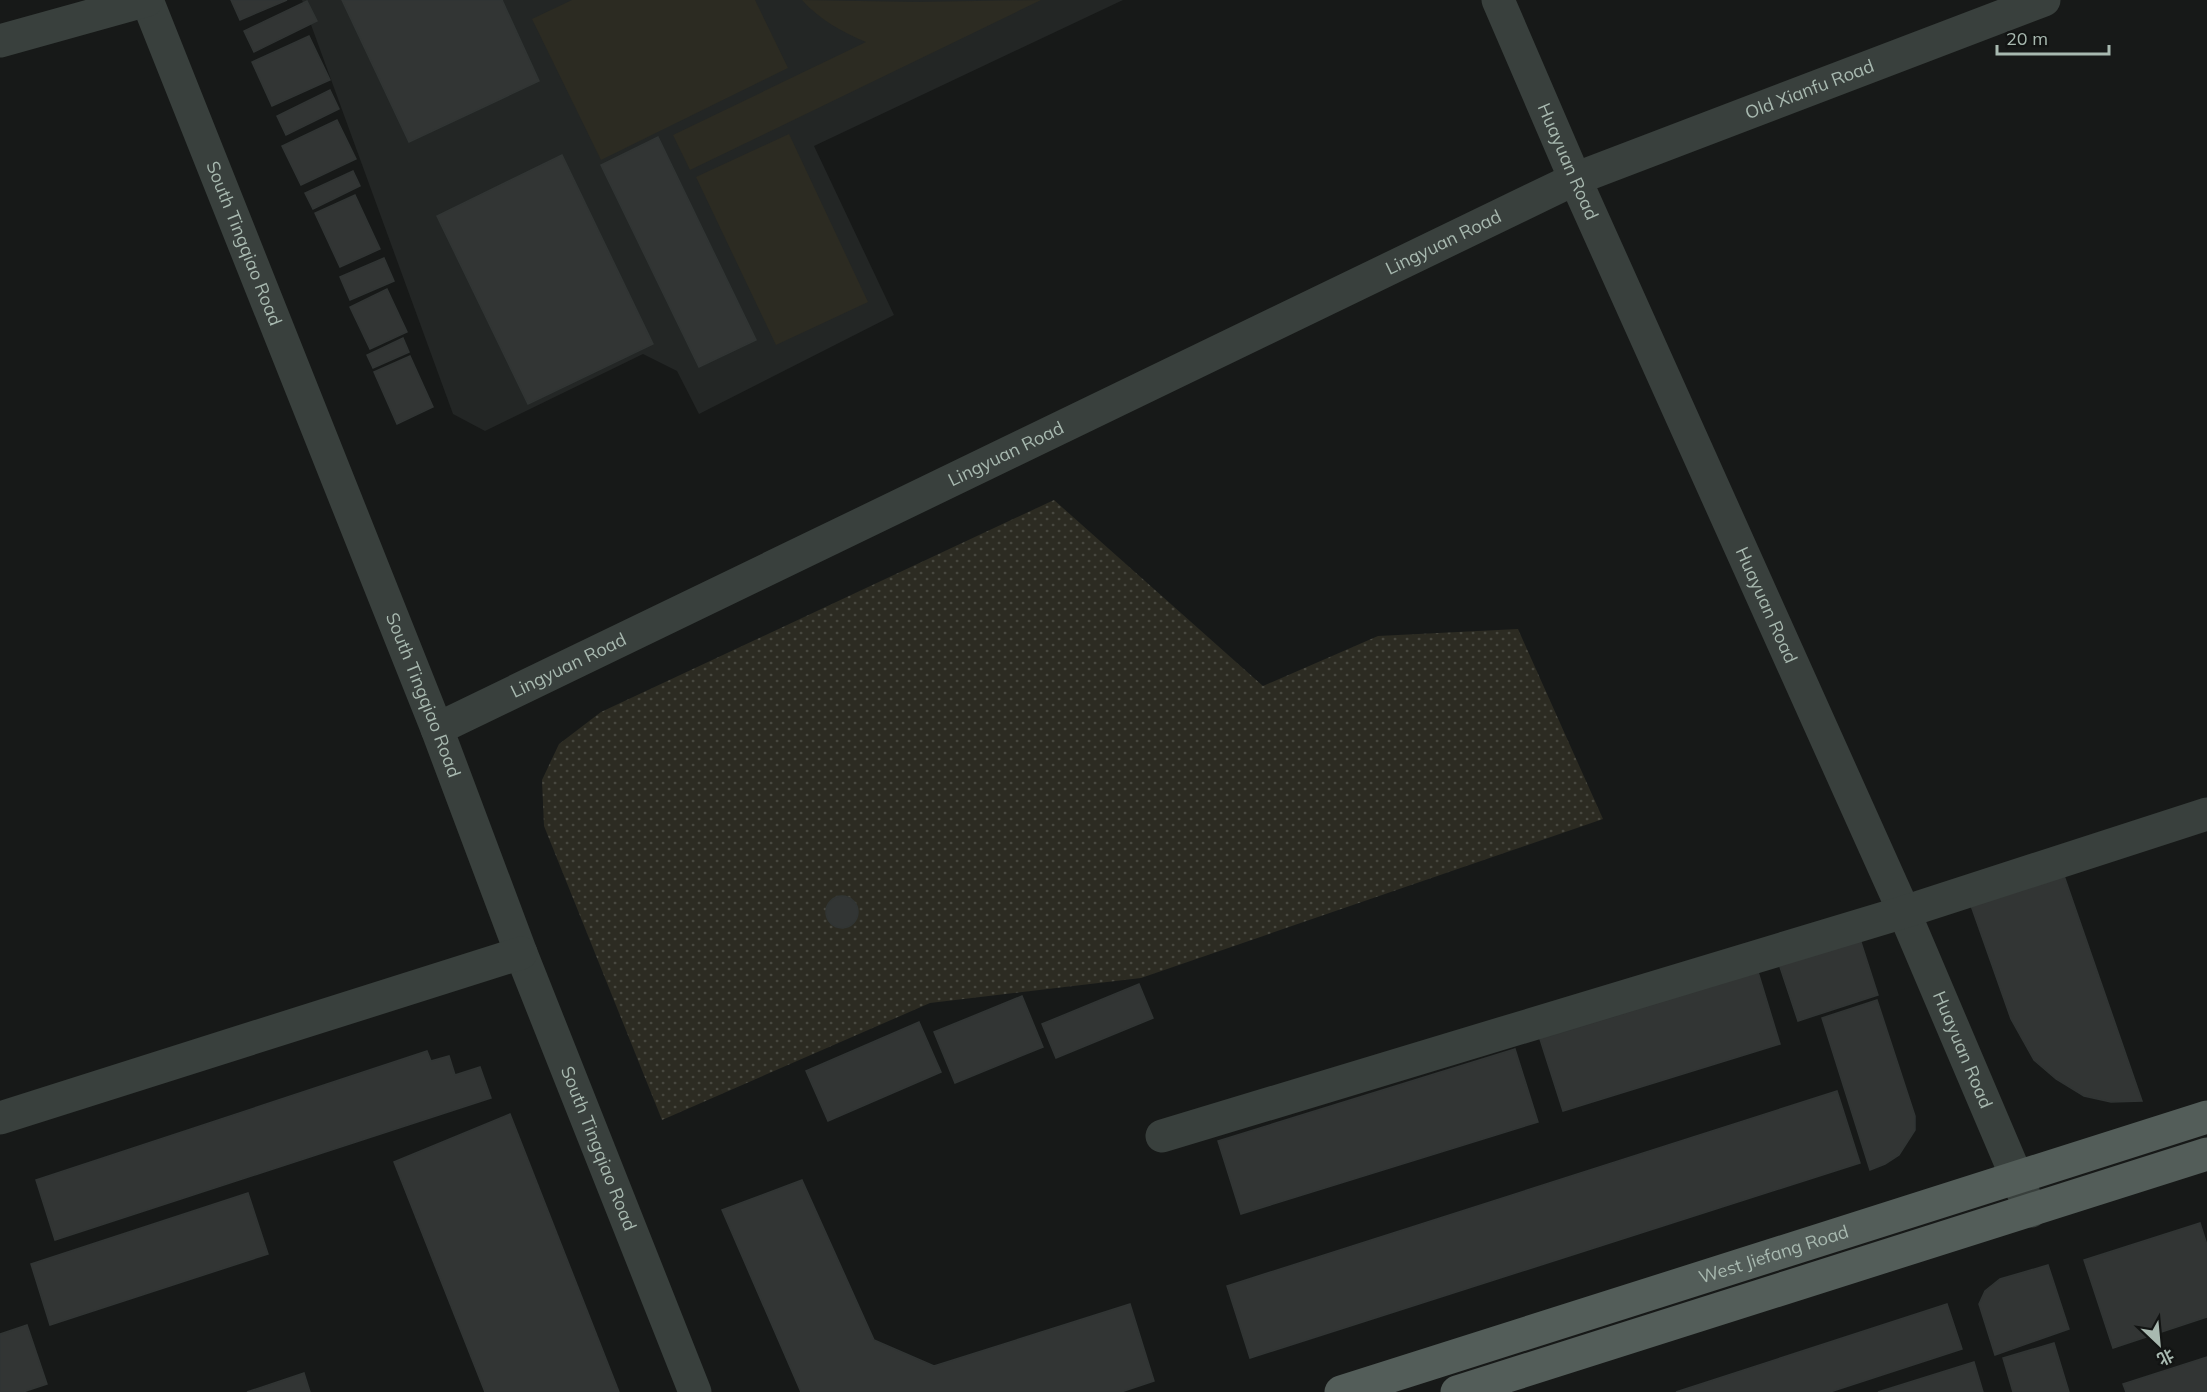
<svg xmlns="http://www.w3.org/2000/svg" width="2207" height="1392" font-family="Mulish,'Noto Sans SC',sans-serif">
<style>
.built{fill:#232625}
.park{fill:url(#park-dots)}
.garden{fill:#2c2b22}
.building{fill:#323534;stroke:#313534;stroke-width:1.5}
.lines{fill:none;stroke-linecap:round;stroke-linejoin:round}
.minor{stroke:#39403d;stroke-width:33}
.major{stroke:#535d59;stroke-width:33}
.labels{text-anchor:middle;stroke-width:6;stroke-linejoin:round;paint-order:stroke}
.street-label{font-size:18px;fill:#a8b9b0;stroke:#121413}
</style>
<defs>
<pattern id="park-dots" width="8" height="8" patternUnits="userSpaceOnUse" patternTransform="scale(1.5)"><rect width="8" height="8" fill="#2c2b22"/><path d="M2 2h.1M6 6h.1" fill="none" stroke="#484840" stroke-width="1.8" stroke-linecap="round"/></pattern>
</defs>
<rect width="100%" height="100%" fill="#171918"/>
<polygon class="built" points="302,0 1123,0 814,146 894,315 699,414 677,371 643,354 485,431 453,414"/>
<polygon class="park" points="1054,500 1263,686 1378,636 1518,629 1603,819 1141,978 930,1003 662,1120 544,826 542,780 559,744 601,712"/>
<g class="garden">
<polygon points="572,0 755,0 788,68 601,160 532,19"/>
<path d="M802,0L916,2L1041,0L690,170L673,135L866,42C842,32 820,20 802,0Z"/>
<polygon points="789,134 868,302 776,345 696,177"/>
</g>
<g class="building">
<polygon points="231,0 287,0 240,20"/>
<polygon points="342,0 502,0 539,81 409,142"/>
<polygon points="307,1 317,21 254,52 244,31"/>
<polygon points="309,36 330,80 272,106 252,62"/>
<polygon points="330,90 339,109 286,135 277,116"/>
<polygon points="337,120 356,159 301,185 282,146"/>
<polygon points="658,137 756,340 699,367 601,165"/>
<polygon points="562,155 653,344 528,404 437,216"/>
<polygon points="353,171 360,186 313,209 305,193"/>
<polygon points="355,195 380,249 340,267 315,213"/>
<polygon points="384,258 394,281 350,300 340,277"/>
<polygon points="387,289 407,332 370,349 350,307"/>
<polygon points="403,338 409,352 373,368 367,355"/>
<polygon points="410,356 433,407 397,424 374,372"/>
<polygon points="2061,867 2142,1101 2111,1102 2084,1096 2056,1079 2034,1060 2011,1019 1968,897"/>
<circle cx="842" cy="912" r="16"/>
<polygon points="1858,933 1878,995 1798,1021 1778,961"/>
<polygon points="1758,972 1780,1044 1563,1111 1540,1039"/>
<polygon points="1139,984 1153,1018 1056,1058 1042,1024"/>
<polygon points="1022,996 1043,1047 955,1083 934,1032"/>
<polygon points="1877,1000 1915,1116 1915,1130 1899,1155 1885,1164 1870,1170 1822,1018"/>
<polygon points="919,1022 941,1072 828,1121 806,1071"/>
<polygon points="1515,1049 1538,1122 1241,1214 1218,1141"/>
<polygon points="427,1051 431,1061 449,1056 455,1075 480,1067 491,1098 55,1240 36,1180"/>
<polygon points="1837,1091 1860,1163 1250,1358 1227,1286"/>
<polygon points="510,1114 619,1392 485,1392 394,1162"/>
<polygon points="802,1180 874,1340 934,1366 1130,1304 1154,1381 1121,1392 801,1392 722,1210"/>
<polygon points="248,1193 268,1254 50,1325 31,1264"/>
<polygon points="2200,1223 2207,1245 2207,1317 2113,1348 2084,1260"/>
<polygon points="2048,1265 2069,1329 1995,1355 1979,1304 1985,1291 2000,1279"/>
<polygon points="1947,1304 1962,1349 1830,1392 1676,1392"/>
<polygon points="27,1325 47,1384 23,1392 0,1392 0,1334"/>
<polygon points="2054,1343 2069,1392 2013,1392 2003,1358"/>
<polygon points="2207,1357 2207,1392 2126,1392 2123,1384"/>
<polygon points="1974,1362 1983,1392 1878,1392"/>
<polygon points="304,1373 310,1392 247,1392"/>
</g>
<g class="lines">
<g class="minor">
<path id="s1" d="M147,0L437,729L521,953L695,1392"/>
<path id="s2" d="M1498,0L1575,179L1904,912L2031,1211"/>
<polyline points="0,41 147,0"/>
<path id="s3" d="M437,729L1575,179L2044,0"/>
<polyline points="0,1118 521,953"/>
<polyline points="1162,1136 1904,912 2207,814"/>
</g>
<g class="major">
<path id="s4" d="M1341,1392L2207,1117"/>
<polyline points="1457,1392 2207,1154"/>
</g>
</g>
<g class="labels">
<g class="street-label">
<text dy="6" stroke="none"><textPath href="#s3" startOffset="1515">Old Xianfu Road</textPath></text>
<text dy="6" stroke="none"><textPath href="#s2" startOffset="176">Huayuan Road</textPath></text>
<text dy="6" stroke="none"><textPath href="#s1" startOffset="262">South Tingqiao Road</textPath></text>
<text dy="6" stroke="none"><textPath href="#s3" startOffset="1118">Lingyuan Road</textPath></text>
<text dy="6" stroke="none"><textPath href="#s3" startOffset="632">Lingyuan Road</textPath></text>
<text dy="6" stroke="none"><textPath href="#s2" startOffset="662">Huayuan Road</textPath></text>
<text dy="6" stroke="none"><textPath href="#s3" startOffset="146">Lingyuan Road</textPath></text>
<text dy="6" stroke="none"><textPath href="#s1" startOffset="748">South Tingqiao Road</textPath></text>
<text dy="6" stroke="none"><textPath href="#s2" startOffset="1148">Huayuan Road</textPath></text>
<text dy="6" stroke="none"><textPath href="#s1" startOffset="1234">South Tingqiao Road</textPath></text>
<text dy="6" stroke="none"><textPath href="#s4" startOffset="454">West Jiefang Road</textPath></text>
</g>
</g>
<g transform="translate(2159 1344) rotate(154)" stroke="#121413" stroke-width="4.5" paint-order="stroke">
<path d="M0-4.5L10 22L0 15L-10 22Z" fill="#a8b9b0"/>
<text y="-9" font-size="16" font-weight="bold" text-anchor="middle" fill="#a8b9b0">北</text>
</g>
<path d="M1997 45v9h112v-9" fill="none" stroke="#a8b9b0" stroke-width="3"/>
<text x="2006" y="45" font-size="18" fill="#a8b9b0" stroke="#121413" stroke-width="4.5" paint-order="stroke">20 m</text>
</svg>
